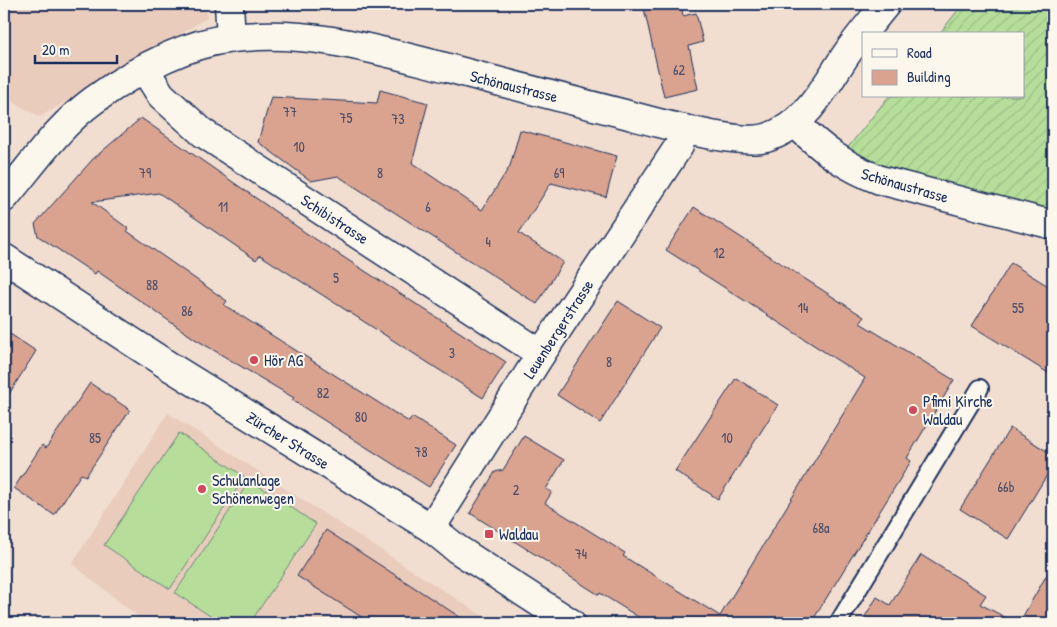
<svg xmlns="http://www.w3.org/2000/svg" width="1057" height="627" font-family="'Patrick Hand',sans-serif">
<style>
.built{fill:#eaccbc}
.garden{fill:url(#garden-furrows);stroke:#68867c}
.pitch{fill:#b6de9a;stroke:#68867c}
.building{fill:#d9a38f;stroke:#1b2f5e}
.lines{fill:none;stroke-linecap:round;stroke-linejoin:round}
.service-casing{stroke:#1b2f5e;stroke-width:20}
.minor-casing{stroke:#1b2f5e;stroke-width:31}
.tertiary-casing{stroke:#1b2f5e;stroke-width:31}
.primary-casing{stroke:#1b2f5e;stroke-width:31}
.service{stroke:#fbf7ec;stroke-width:16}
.minor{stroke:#fbf7ec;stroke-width:28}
.tertiary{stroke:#fbf7ec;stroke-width:28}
.primary{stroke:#fbf7ec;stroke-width:28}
.poi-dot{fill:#d1495b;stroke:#fbf7ec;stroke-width:2}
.labels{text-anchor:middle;stroke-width:4;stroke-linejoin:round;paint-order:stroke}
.number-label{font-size:14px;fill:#4a4c6a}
.street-label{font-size:16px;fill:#1b2f5e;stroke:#fbf7ec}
.poi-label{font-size:16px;fill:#1b2f5e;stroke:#fbf7ec;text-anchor:start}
</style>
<defs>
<pattern id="garden-furrows" width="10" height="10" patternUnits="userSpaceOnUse" patternTransform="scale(1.25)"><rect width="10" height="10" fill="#b6de9a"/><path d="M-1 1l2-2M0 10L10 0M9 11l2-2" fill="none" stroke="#9cbf87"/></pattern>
</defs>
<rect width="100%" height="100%" fill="#f1ded0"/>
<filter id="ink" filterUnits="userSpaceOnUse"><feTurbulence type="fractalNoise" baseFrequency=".02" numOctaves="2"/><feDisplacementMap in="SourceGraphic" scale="10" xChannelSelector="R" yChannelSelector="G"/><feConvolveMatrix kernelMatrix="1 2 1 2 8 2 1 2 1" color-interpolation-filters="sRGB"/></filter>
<g filter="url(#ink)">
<g class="built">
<polygon points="4,4 206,4 207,18 40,117 4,97"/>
<polygon points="168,413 494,623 146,623 72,564"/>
</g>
<polygon class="garden" points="963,4 1053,4 1053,211 842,155 889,96 1023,96 1023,34 939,34"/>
<g class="pitch">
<polygon points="179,433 245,477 170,589 104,545"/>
<polygon points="250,480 316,524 250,623 221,623 175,593"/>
</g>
<g class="building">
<polygon points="643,4 681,4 683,16 696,13 703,42 689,46 698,89 664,97"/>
<polygon points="380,90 428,103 412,163 482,210 510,166 520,130 617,156 606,197 551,183 519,233 563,262 537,304 338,176 311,181 258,142 271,97 377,103"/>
<polygon points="141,118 306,233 506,362 483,398 260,255 256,260 159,193 92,202 129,229 127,231 227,301 224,305 409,422 412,417 456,445 429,487 292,400 294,398 195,339 97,271 95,274 38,236 35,224 93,159"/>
<polygon points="694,207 864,317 860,323 954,380 907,458 911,461 811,623 648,623 600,593 599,595 470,513 495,472 503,470 524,436 564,460 546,489 552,492 545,503 625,553 623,556 720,616 865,378 666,250"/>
<polygon points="1011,263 1053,289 1053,376 972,326"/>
<polygon points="618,301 660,328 600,423 557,395"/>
<polygon points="4,330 36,351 4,402"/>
<polygon points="736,378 778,405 718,499 675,471"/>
<polygon points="90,383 130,410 86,476 81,474 54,515 14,488 42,445 46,448"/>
<polygon points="1010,428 1053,455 1053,465 1008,539 960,509"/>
<polygon points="326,530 469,623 371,623 297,576"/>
<polygon points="921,555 986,595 980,604 1016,623 861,623 877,597 890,605"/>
<polygon points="1053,564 1053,623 1019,623"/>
</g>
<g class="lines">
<g class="service-casing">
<polyline id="service" points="838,623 980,388"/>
</g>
<g class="minor-casing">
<g id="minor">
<polyline points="229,4 231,38"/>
<polyline points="144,68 161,95 203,133 541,354"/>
<path d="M795,123C823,150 844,166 880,180L1053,225"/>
<polyline points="431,528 541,354 679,146 684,129"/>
</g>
</g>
<g class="tertiary-casing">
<path id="tertiary" d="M4,198C32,165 58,126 94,100C133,72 183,44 232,38C309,29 374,49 448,68C507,84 566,99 625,114C655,122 739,146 766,138C808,125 825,85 848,52C860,35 873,20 886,4"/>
</g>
<g class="primary-casing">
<polyline id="primary" points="4,258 169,366 431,528 457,549 571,623"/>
</g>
<use href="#service" class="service"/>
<use href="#minor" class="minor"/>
<use href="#tertiary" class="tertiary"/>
<use href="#primary" class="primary"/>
</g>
</g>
<g class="poi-dot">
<circle cx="254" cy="360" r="5"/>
<circle cx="913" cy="410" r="5"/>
<circle cx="202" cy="489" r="5"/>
<rect x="484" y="529" width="10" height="10" rx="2.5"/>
</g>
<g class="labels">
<g class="number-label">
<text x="679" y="75">62</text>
<text x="290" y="117">77</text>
<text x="346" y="123">75</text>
<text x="398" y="124">73</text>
<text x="299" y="152">10</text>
<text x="145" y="178">79</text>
<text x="380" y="178">8</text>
<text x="559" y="178">69</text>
<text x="223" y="212">11</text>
<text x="428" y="212">6</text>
<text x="488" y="247">4</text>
<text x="719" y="258">12</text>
<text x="336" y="283">5</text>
<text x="152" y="290">88</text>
<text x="803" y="313">14</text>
<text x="1018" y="313">55</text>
<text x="187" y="316">86</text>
<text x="452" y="358">3</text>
<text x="609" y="367">8</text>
<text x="323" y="398">82</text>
<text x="361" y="422">80</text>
<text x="95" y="443">85</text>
<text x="727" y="443">10</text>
<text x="421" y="457">78</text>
<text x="1006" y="492">66b</text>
<text x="516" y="495">2</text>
<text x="821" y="533">68a</text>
<text x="581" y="559">74</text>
</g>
<g class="street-label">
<text transform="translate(514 86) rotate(14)" y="6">Schönaustrasse</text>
<text transform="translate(905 185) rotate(16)" y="6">Schönaustrasse</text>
<text transform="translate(335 219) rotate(33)" y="6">Schibistrasse</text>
<text transform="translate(558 329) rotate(-57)" y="6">Leuenbergerstrasse</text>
<text transform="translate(288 440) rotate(32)" y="6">Zürcher Strasse</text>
</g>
<g class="poi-label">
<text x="264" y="366">Hör AG</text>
<text x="923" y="407">Pfimi Kirche<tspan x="923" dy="18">Waldau</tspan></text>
<text x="212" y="486">Schulanlage<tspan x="212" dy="18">Schönenwegen</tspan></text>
<text x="499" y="540">Waldau</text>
</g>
</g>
<rect width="1057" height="627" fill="none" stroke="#fbf7ec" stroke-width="20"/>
<rect x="10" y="10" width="1037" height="607" fill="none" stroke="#1b2f5e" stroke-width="2" filter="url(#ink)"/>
<rect x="862" y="32" width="162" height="65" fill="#fbf7ec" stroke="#a1a7b3"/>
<rect x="872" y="49" width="25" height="8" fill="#fbf7ec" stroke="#a1a7b3"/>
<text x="907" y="58" font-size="15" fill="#1b2f5e">Road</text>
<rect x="872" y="70" width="25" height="15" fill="#d9a38f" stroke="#a1a7b3"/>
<text x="907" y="82" font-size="15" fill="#1b2f5e">Building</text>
<path d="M35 55v8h82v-8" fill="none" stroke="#1b2f5e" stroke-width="2.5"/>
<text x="42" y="55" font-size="15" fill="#1b2f5e" stroke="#fbf7ec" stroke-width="4" paint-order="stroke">20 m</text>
</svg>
